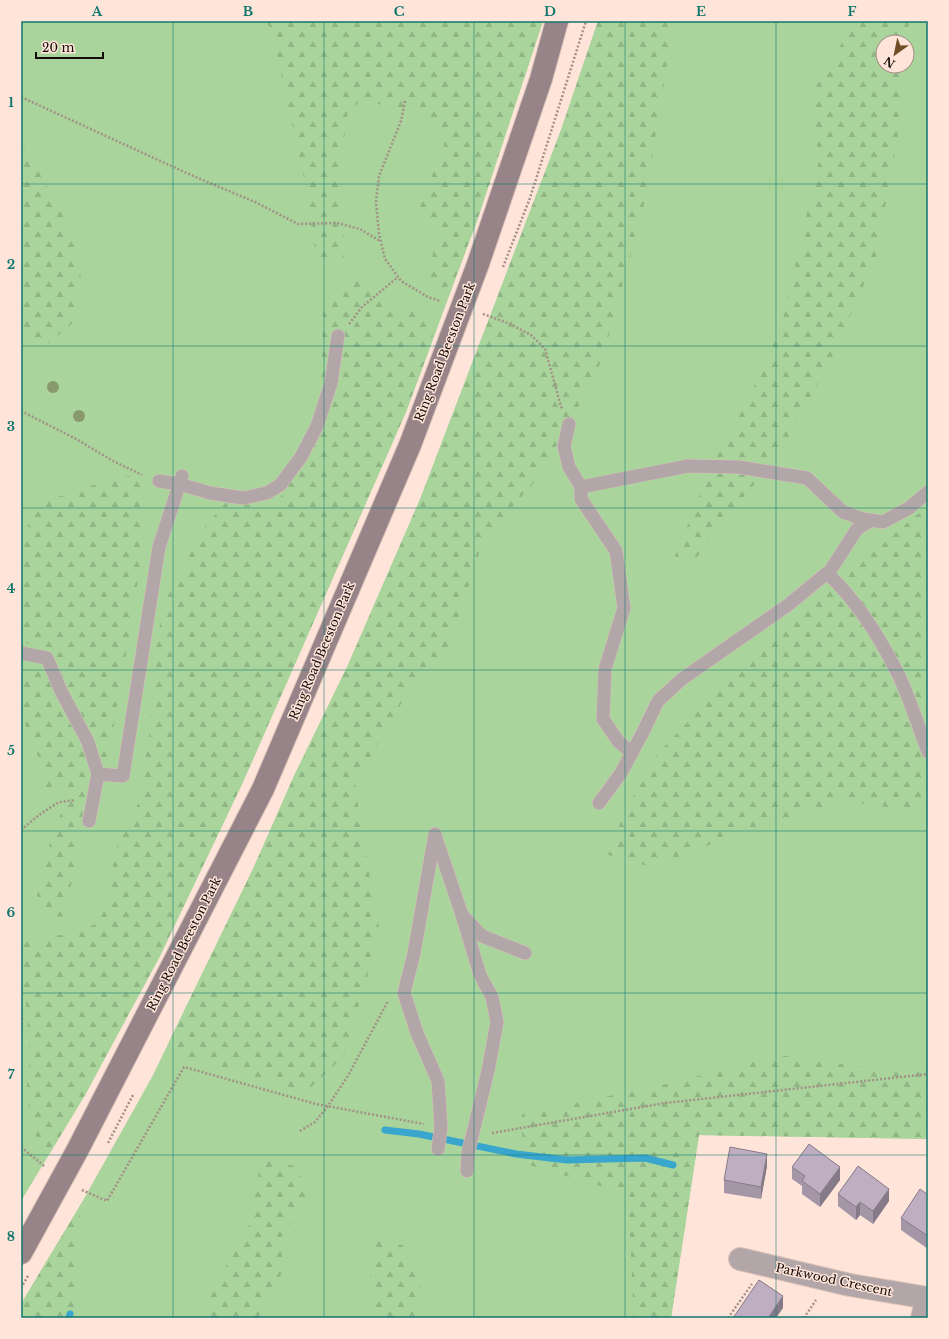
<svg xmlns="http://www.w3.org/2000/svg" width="949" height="1339" font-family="'Libre Baskerville',serif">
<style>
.grass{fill:#a9d49c;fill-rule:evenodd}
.forest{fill:url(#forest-firs)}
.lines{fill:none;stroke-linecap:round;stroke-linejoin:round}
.stream{stroke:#39a6ce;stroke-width:7}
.lane-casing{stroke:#d9c1b8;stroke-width:14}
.street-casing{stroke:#d9c1b8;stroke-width:24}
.secondary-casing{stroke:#d9c1b8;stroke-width:24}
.path{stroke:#a39087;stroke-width:2.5;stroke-dasharray:2 2;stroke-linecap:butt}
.lane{stroke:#b2a6a8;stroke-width:13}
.street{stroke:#b2a6a8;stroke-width:22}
.secondary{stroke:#968488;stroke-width:22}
.tree{fill:#89996e}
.wall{fill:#a496a7}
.shaded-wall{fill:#867a88}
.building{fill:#bfaec2;stroke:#867a88}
.grid{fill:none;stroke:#0f766e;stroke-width:1;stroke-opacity:0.55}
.labels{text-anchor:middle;stroke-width:3;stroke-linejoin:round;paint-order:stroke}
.street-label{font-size:12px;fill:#140c08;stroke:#ffe4d9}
.neatline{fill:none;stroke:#0f766e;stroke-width:1.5}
.grid-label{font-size:13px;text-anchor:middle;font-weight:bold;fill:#0f766e}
</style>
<defs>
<pattern id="forest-firs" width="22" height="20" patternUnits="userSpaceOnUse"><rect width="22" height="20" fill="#a9d49c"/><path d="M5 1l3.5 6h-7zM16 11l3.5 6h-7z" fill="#91b585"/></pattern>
</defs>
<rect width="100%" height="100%" fill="#ffe4d9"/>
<g class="grass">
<polygon points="21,21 543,21 477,221 406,412 243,782 160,956 85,1095 21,1201"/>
<path d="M598,21H928V1139L699,1135L671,1318H21V1304L81,1204L152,1077L253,869L294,776L348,665L421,497L561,130ZM883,42H907V66H883Z"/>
</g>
<g class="forest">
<path d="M266,21H543L477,221L453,284L440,290L427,280L437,235L427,223L419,203L441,156L446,136L439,119L362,100L348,111C344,140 340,169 341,198C342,218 345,237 344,257L317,266L307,192L272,32Z"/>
<polygon points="598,21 674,21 645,201 603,358 572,419 536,480 483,541 446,658 405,697 355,783 363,839 380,933 344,1056 306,1092 186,1056 167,1046 253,869 294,776 348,665 421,497 561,130"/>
<polygon points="855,21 909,21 907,42 883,42 883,66 905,66 900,125 876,257 830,362 781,450 697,557 672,563 711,468 748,399 781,328 819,160 811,95"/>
<polygon points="21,140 38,169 69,228 81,271 76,320 49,343 21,333"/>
<polygon points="368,279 378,298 399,322 411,308 430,311 433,339 406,412 243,782 160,956 85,1095 50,1153 34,1133 26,1093 30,1056 25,992 21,987 21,937 46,937 77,933 99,922 111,893 114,852 138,804 150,730 152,670 164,603 205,526 229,499 276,513 290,469 310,456 321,423 323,300 346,281"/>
<path d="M135,475L145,487C144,578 122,668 109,758L87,776L84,805L66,917L46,915L37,895L50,843L62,810L65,785L43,788L36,746L21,717V690L23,683L35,666L61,652L28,644L21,638V566L29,519L46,501L112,479Z"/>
<polygon points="928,507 928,813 845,801 740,833 651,867 605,854 651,761 726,681 914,517"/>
<polygon points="778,1055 886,1070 928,1066 928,1139 699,1135 671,1318 634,1318 628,1194 522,1163 522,1114 667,1084"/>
<polygon points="262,1154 296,1167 308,1194 281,1238 283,1272 263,1299 259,1318 205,1318 211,1291 248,1230"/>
<polygon points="81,1204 73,1318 21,1318 21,1304"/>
<polygon points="376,1240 403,1245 421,1284 419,1318 375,1318 369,1265"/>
</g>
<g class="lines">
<g class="stream">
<polyline points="385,1130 419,1134 516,1154 567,1160 645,1158 673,1165"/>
<polyline points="69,1318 70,1314"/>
</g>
<g class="lane-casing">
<g id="lane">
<polyline points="569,424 564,446 569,467 581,487"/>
<polyline points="159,481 179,484 210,493 243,498 267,493 280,485 301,457 317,426 331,383 338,336"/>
<polyline points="828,574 857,529 871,520"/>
<polyline points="21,653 47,658 61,691 88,742 98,774"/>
<polyline points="632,753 618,741 603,719 605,669 624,608 616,551 581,499 581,487 688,466 738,467 807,478 843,512 863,519 883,522 909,508 928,492"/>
<path d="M599,803L621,773L643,732L658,701L682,679L788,605L827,573C856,600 879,636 897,672C910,698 918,726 928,752"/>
<polyline points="89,821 98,774 123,776 159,547 182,476"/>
<polyline points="435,834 414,953 404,993 417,1033 438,1081 441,1127 438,1149"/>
<polyline points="435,835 462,915 482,936 525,953"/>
<polyline points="462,915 480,975 492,997 497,1022 488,1071 468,1153 467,1171"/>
</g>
</g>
<g class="street-casing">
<g id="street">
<polyline points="740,1259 850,1285 928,1298"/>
<polyline points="922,1318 927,1298"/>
</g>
</g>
<g class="secondary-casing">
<polyline id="secondary" points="21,1253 77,1151 263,789 410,445 478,264 541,79 557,21"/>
</g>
<g class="path">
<polyline points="21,97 191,175 255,202 298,224 337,223 360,229 380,241"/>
<polyline points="405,101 401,121 379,176 376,202 379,234 385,259 401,281 428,297 440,301"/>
<polyline points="503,267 530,198 586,21"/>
<polyline points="483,314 508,323 531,335 545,349 560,403 562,409"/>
<polyline points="349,324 362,307 398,277"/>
<polyline points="21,411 78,440 113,461 142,475"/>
<polyline points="21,830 39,815 59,802 75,800"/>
<polyline points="21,1010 22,1020 21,1032"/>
<polyline points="300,1131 315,1122 328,1106 349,1074 388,1001"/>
<polyline points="492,1133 665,1103 928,1074"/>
<polyline points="108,1143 133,1095"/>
<polyline points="21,1147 44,1166"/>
<polyline points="82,1190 107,1201 184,1067 316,1104 424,1124"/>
<polyline points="21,1288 29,1274"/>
<polyline points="728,1318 752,1284"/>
<polyline points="804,1318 816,1300"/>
</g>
<use href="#lane" class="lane"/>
<use href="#street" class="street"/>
<use href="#secondary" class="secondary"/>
</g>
<g class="tree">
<circle cx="53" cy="387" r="6"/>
<circle cx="79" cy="416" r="6"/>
</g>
<g class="wall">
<polygon points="767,1166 761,1199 724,1193 724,1180"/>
<polygon points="792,1167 840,1180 820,1207 802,1194 802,1186 792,1179"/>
<polygon points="838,1194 889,1201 873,1224 860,1215 856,1220 838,1206"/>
<polygon points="928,1195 928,1249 901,1230 901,1218"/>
</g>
<g class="shaded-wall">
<polygon points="767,1154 767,1166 761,1199 761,1187"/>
<polygon points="840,1167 840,1180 820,1207 820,1194"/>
<polygon points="889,1189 889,1201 873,1224 873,1211"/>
<polygon points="860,1202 860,1215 856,1220 856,1207"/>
<polygon points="783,1296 783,1308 776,1318 768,1318"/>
</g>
<g class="building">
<polygon points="809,1144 840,1167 820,1194 802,1181 805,1176 792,1167"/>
<polygon points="730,1147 767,1154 761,1187 724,1180"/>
<polygon points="858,1166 889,1189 873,1211 860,1202 856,1207 838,1194"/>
<polygon points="920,1189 928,1195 928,1236 901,1218"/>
<polygon points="759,1280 783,1296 768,1318 733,1318"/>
</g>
<path class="grid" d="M173,21V1318M324,21V1318M474,21V1318M625,21V1318M776,21V1318M21,184H928M21,346H928M21,508H928M21,670H928M21,831H928M21,993H928M21,1155H928"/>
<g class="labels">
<g class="street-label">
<text transform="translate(445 352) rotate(-69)" y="4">Ring Road Beeston Park</text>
<text transform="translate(322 651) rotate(-67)" y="4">Ring Road Beeston Park</text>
<text transform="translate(184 944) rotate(-63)" y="4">Ring Road Beeston Park</text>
<text transform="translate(834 1280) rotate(12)" y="4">Parkwood Crescent</text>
</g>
</g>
<rect width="949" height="1339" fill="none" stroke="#ffe4d9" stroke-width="44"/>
<g transform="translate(895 54) rotate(213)"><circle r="19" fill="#ffe4d9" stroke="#a18e85"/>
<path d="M0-3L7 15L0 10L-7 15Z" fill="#6f4e25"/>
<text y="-6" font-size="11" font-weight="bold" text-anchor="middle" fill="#140c08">N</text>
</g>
<path d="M36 52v6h67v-6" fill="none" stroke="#140c08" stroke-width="2"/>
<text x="42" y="52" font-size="12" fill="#140c08" stroke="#ffe4d9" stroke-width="3" paint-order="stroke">20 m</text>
<rect x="22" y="22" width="905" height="1295" class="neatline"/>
<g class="grid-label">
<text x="97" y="16">A</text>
<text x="248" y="16">B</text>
<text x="399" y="16">C</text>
<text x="550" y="16">D</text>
<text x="701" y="16">E</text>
<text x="852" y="16">F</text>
<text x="11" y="107">1</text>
<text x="11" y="269">2</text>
<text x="11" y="431">3</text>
<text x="11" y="593">4</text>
<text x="11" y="755">5</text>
<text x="11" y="917">6</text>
<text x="11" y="1079">7</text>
<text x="11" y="1241">8</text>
</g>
</svg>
